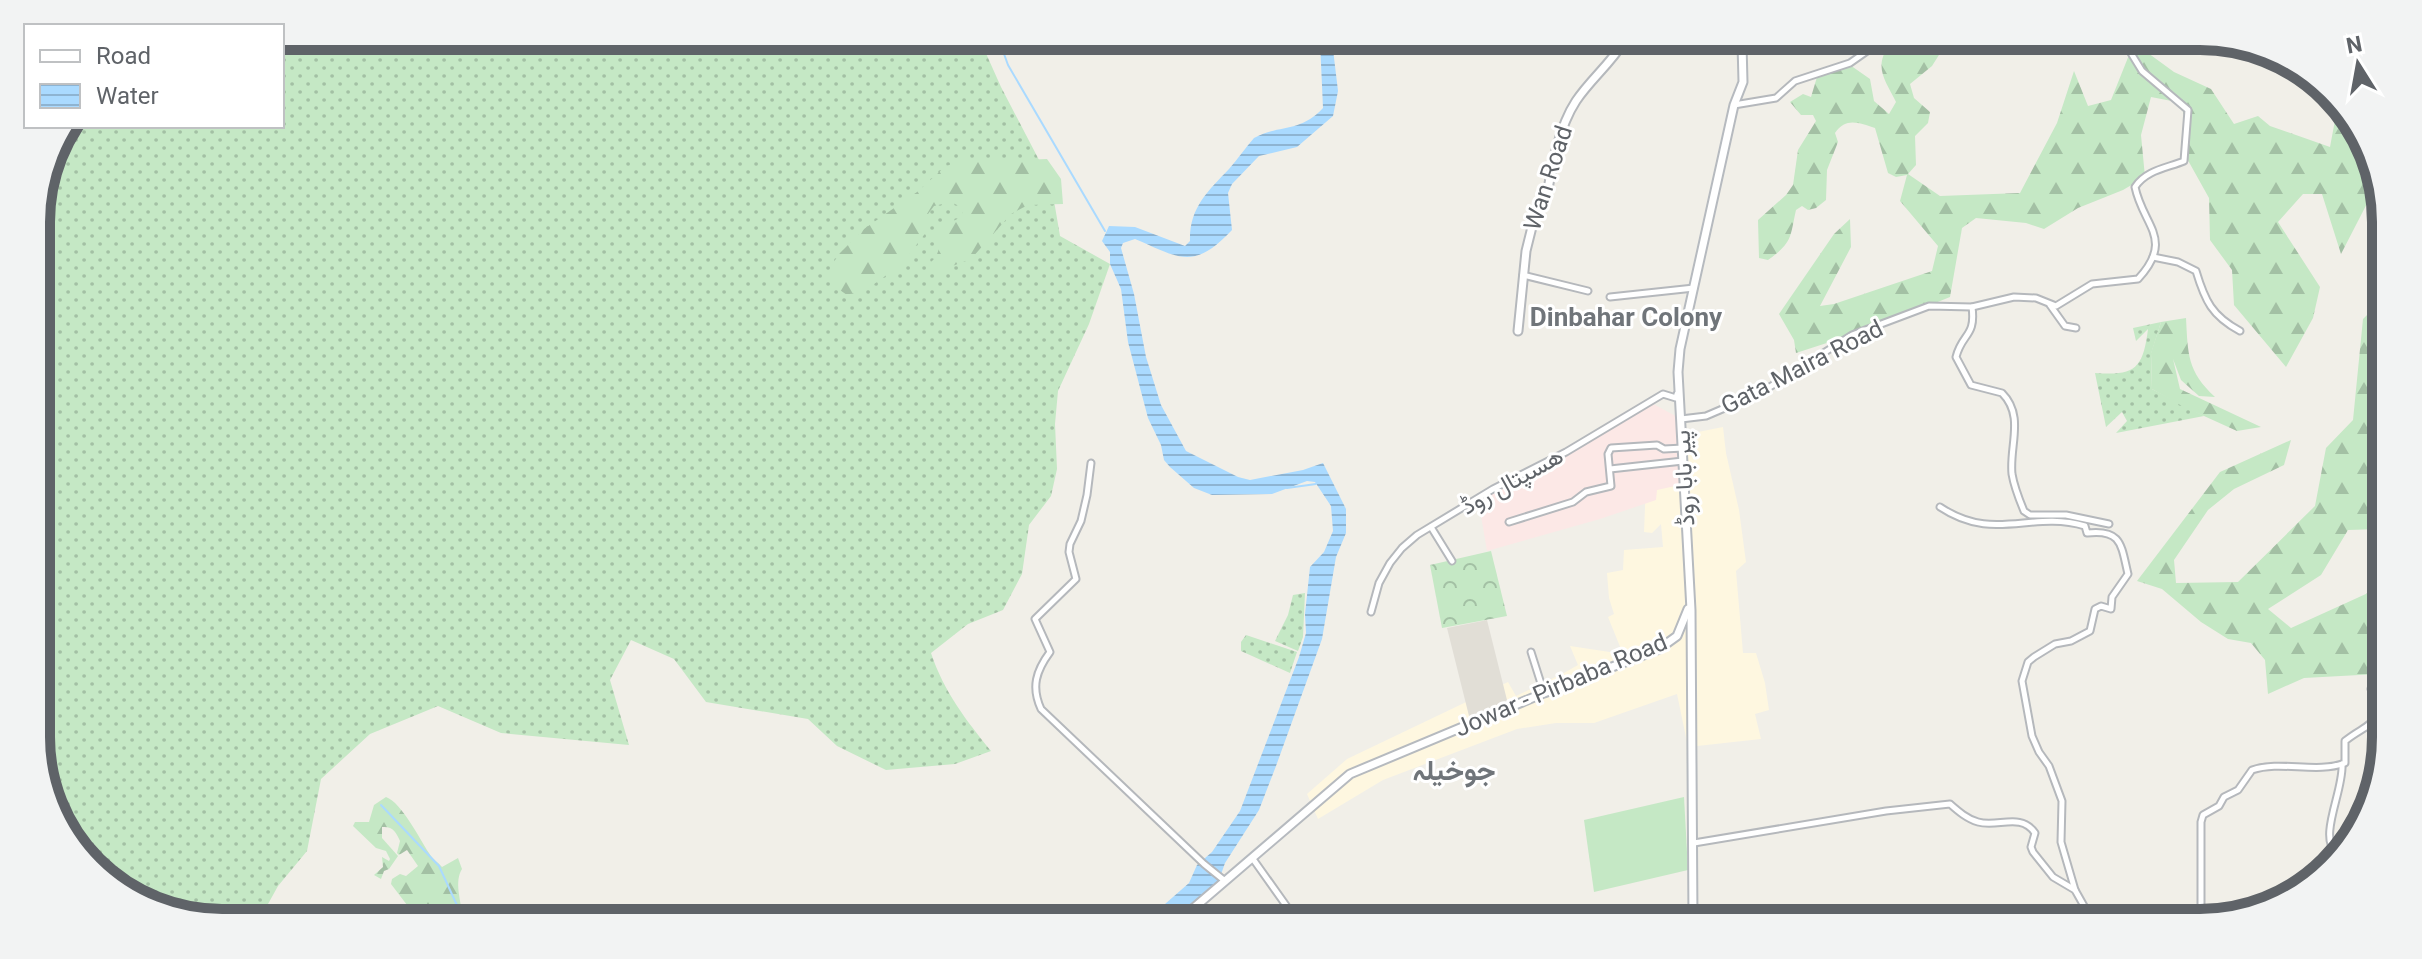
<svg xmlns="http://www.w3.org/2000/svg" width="2422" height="959" font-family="Roboto,Vazirmatn,sans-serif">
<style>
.commercial{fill:#fef7e0}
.education{fill:#e1ded6}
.medical{fill:#fce8e6}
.grass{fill:url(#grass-dots)}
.forest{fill:url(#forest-firs)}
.park{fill:url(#park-crowns)}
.pitch{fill:#c5e8c5}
.water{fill:url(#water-rules)}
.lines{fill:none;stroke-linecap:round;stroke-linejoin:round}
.stream{stroke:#aadaff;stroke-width:2}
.minor-casing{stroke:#b5b8bc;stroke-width:9}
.tertiary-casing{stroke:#b5b8bc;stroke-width:11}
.secondary-casing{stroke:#b6babf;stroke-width:11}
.minor{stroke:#fff;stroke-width:5}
.tertiary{stroke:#fff;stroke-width:7}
.secondary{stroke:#fff;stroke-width:7}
.labels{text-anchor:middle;stroke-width:6;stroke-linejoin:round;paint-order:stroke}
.street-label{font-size:24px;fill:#5f6368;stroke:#fff}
.neighbourhood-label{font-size:26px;font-weight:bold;fill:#70757a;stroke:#fff}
.quarter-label{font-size:28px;font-weight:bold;fill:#70757a;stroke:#fff}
.rim{fill:none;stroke:#5f6368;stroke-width:10}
</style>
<defs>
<pattern id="grass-dots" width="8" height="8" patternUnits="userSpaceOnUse" patternTransform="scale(2)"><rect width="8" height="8" fill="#c5e8c5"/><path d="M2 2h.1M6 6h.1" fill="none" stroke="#a3c0a4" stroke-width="1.8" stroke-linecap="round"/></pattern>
<pattern id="forest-firs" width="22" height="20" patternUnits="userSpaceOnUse" patternTransform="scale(2)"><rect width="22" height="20" fill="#c5e8c5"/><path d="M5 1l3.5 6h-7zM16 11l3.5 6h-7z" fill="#a3c0a4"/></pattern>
<pattern id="park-crowns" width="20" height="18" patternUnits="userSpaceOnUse" patternTransform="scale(2)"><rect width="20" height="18" fill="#c5e8c5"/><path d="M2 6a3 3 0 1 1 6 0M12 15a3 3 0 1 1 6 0" fill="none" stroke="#a3c0a4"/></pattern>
<pattern id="water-rules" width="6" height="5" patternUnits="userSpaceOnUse" patternTransform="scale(2)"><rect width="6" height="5" fill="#aadaff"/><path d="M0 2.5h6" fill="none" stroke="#8eb4d2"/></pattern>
</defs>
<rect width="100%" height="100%" fill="#f1efe8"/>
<polygon class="commercial" points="1723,427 1726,453 1739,510 1746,562 1736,571 1743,653 1756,653 1765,683 1769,710 1755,714 1761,739 1688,747 1677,694 1594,723 1556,723 1517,729 1383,780 1318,819 1307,794 1347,759 1508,682 1516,696 1564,673 1578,665 1570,646 1623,654 1608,617 1614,614 1609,598 1607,573 1623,570 1624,550 1663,547 1661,524 1652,533 1644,532 1646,482 1668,438"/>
<polygon class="education" points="1487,620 1509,708 1471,724 1447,628"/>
<polygon class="medical" points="1646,400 1681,419 1684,484 1657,490 1656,500 1600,519 1487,551 1478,498 1566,452"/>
<g class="grass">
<path d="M282,36L980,40L1001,87L1051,183L1060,236L1110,264L1089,324L1058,391L1055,424L1057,469L1051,496L1029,525L1022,574L1003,610L968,624L931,653C944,692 966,720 991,751L955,764L886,770L837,746L808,719L706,702L674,659L631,640L610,680L629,745L501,733L438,706L370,734L321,779L307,851L278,886L263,913H162L82,859L39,773L36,209L55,139L66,126H282Z"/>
<path d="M2161,322L2151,354L2152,389L2204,416L2116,433L2127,421L2122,412L2106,427L2095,373C2135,376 2143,369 2148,329L2136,341L2133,328Z"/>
<polygon points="1305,593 1303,637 1298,651 1275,641 1288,615 1293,595"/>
<polygon points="1246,635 1297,652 1290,673 1241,651 1241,642"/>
</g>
<g class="forest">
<path d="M1890,44L1958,45L1944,47L1932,66L1910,84L1914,98L1930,112L1928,123L1915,136L1916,165L1908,174L1940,196L2020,193L2057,123L2074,71L2088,106L2111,100L2133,45H2137L2174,72L2211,89L2234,124L2258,116L2270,126L2330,147L2338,104L2302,76L2347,108L2381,189L2374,190L2341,254L2322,194H2303L2278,222L2320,287L2313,318L2286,367L2234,305L2232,270L2210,240L2209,198L2185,155L2187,138L2182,103L2151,97L2141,135L2145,177L2123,190L2078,208L2044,229L2026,223L1976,218L1962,228L1950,297L1876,327L1796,353L1794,340L1779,314L1834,234L1850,219L1851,247L1820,306L1834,304L1932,271L1938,246L1900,201L1907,175L1896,177L1888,173L1875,128C1859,123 1846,117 1835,133L1838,142L1827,170L1826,200L1816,208L1808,210L1802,206L1796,210C1790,237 1793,242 1768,260L1759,258L1758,220L1786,195L1793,185L1798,150L1816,121L1813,115H1801L1790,102L1803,94L1811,97L1817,77L1836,66L1850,65L1870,79L1874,101L1889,114L1896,102C1885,80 1873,67 1890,44Z"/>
<polygon points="972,159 1000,161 1047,159 1061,179 1063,204 1028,205 1011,214 971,259 931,274 929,264 936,257 940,246 937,237 938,229 963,216 961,207 951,202 934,206 928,214 930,227 902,264 867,289 847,295 837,288 830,268 839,254 864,229 917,192 946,166"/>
<polygon points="2378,304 2383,304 2380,529 2348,530 2321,575 2268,609 2291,628 2379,588 2378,674 2304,678 2268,694 2265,660 2251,643 2228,639 2201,622 2162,589 2137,581 2220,472 2291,440 2284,465 2234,489 2208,510 2174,560 2176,583 2238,582 2315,506 2326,448 2353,420 2363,319"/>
<path d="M2186,318C2188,354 2187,371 2215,397L2199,396L2181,380L2173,359L2180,389L2261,427L2237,431L2182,406L2152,389L2151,353L2161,322Z"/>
<path d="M386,797C402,803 419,838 429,853C432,859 438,862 442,867L458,858L462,869C454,882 461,900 462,914H410L407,905L391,884L392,879L400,874L406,876L418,866L407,850L399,855L397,853L400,841C396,832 393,826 382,827V838L398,856L389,869L384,871L381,879L374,875L383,867L382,857L389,861L390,859L386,851L376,848L353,826L355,822H369L374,805Z"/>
</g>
<polygon class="park" points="1491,551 1507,616 1442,628 1430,565"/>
<polygon class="pitch" points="1684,797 1688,870 1594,892 1584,820"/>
<path class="water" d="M1320,41H1332L1338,91L1333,116L1297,147L1259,156L1232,184L1228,193L1232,230C1193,271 1180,258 1135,239L1123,243L1121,248L1134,294L1146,357L1161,405L1186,451L1238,477L1250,480L1303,470L1323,463L1346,509V533L1336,557L1322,639L1276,766L1259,810L1225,863L1218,883L1176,918H1149L1189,883L1197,865L1212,852L1240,811L1299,657L1306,633L1305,614L1310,567L1324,552L1333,531L1331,506L1315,482L1307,481L1272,494L1212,495L1194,488L1170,467L1164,460L1161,445L1148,418L1128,342L1121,289L1110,264V252L1102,241L1109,226L1135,227L1185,246L1190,241C1189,208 1208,191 1229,169C1238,159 1245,148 1254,138C1280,124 1300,133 1323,108Z"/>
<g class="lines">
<g class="stream">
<polyline points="999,40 1008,65 1105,231"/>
<polyline points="1287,488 1316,484"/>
<polyline points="381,805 439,866 461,914"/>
</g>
<g class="minor-casing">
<g id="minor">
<polyline points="1734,105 1776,98 1795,81 1850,63 1877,44"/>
<path d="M2153,257L2178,262L2196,271C2205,301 2212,316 2240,331"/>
<polyline points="1523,275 1588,291"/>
<polyline points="1610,297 1694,288"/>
<polyline points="2050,305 2065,326 2076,328"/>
<path d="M1972,307C1976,337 1962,333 1956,357L1971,385L2002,393C2025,416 2009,446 2012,474C2014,486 2019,499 2024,511L2030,515H2066L2109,524"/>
<path d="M1681,419L1706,416L1741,401L1765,390L1852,335L1929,306L1972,307L2014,297L2036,298L2056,306L2092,284L2138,279C2175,239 2143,226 2135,187C2146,170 2167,168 2184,161L2188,110L2142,71L2126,45"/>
<path d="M1091,463L1087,495L1081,521L1070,544L1069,552L1076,579L1035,619L1050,652C1036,671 1031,687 1041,709L1204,864L1225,881"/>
<polyline points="1610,469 1683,461"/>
<path d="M1940,507C1994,543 2030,510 2085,526L2087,533C2122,529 2121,545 2128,574L2112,597L2111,609L2101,606L2095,609L2090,631L2071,641L2055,644L2034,657L2028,662L2022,681L2032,736L2039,752L2049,766L2062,801L2061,842L2075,890"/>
<polyline points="1509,522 1573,502 1586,492 1611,486 1608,454 1611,448 1657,445 1664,449 1683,448"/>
<polyline points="1431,527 1452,561"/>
<polyline points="1371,612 1379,583 1390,563 1402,548 1417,535 1493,489 1566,452 1663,394 1676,398 1677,394"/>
<polyline points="1531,652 1544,693"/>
<path d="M1694,843L1886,811L1950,804C1958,811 1967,819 1978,822C1997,828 2021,812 2035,833L2031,847L2033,852L2053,877L2075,890L2093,922"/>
<path d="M2336,853C2318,836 2344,790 2342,764"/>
<polyline points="1253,859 1295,918"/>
<path d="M1948,921C1959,914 1978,914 1989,920H2022"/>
<path d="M2201,923V822L2203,815L2219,806L2224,797L2238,790L2252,770C2281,760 2316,774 2345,763V741C2368,722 2385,727 2371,689L2378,684"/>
</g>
</g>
<g class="tertiary-casing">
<path id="tertiary" d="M1518,331L1526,251L1538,203L1543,204L1547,195C1552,165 1559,127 1576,101C1590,80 1610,64 1623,43"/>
</g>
<g class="secondary-casing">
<g id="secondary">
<polyline points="1182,918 1350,774 1544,693 1659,649 1677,636 1688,609"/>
<polyline points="1693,920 1691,610 1678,372 1680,349 1734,105 1743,82 1742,43"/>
</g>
</g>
<use href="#minor" class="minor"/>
<use href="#tertiary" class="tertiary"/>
<use href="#secondary" class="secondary"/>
</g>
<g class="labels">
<g class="street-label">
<text transform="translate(1548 178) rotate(-72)" y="8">Wan Road</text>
<text transform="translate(1802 367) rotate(-27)" y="8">Gata Maira Road</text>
<text transform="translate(1684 478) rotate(-93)" y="8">پیر بابا روڈ</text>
<text transform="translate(1512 481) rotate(-29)" y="8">ھسپتال روڈ</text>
<text transform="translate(1561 685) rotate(-23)" y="8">Jowar - Pirbaba Road</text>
</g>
<g class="neighbourhood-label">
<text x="1626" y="326">Dinbahar Colony</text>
</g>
<g class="quarter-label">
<text x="1454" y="780">جوخیلہ</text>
</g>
</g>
<path d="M0 0H2422V959H0ZM222 50H2200A172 172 0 0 1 2372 222V737A172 172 0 0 1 2200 909H222A172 172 0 0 1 50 737V222A172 172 0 0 1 222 50Z" fill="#f2f3f3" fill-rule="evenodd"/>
<path class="rim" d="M222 50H2200A172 172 0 0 1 2372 222V737A172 172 0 0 1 2200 909H222A172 172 0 0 1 50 737V222A172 172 0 0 1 222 50Z"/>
<rect x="24" y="24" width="260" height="104" fill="#ffffff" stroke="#bfc1c3" stroke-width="2"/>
<rect x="40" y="50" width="40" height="12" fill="#ffffff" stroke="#bfc1c3" stroke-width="2"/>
<text x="96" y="64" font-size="24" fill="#5f6368">Road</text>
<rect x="40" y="84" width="40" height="24" fill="url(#water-rules)" stroke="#bfc1c3" stroke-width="2"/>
<text x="96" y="104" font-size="24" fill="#5f6368">Water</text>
<g transform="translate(2358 64) rotate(349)" stroke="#ffffff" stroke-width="6" paint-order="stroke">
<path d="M0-6L14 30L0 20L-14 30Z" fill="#5f6368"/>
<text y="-12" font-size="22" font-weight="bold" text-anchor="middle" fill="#5f6368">N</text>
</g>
</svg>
